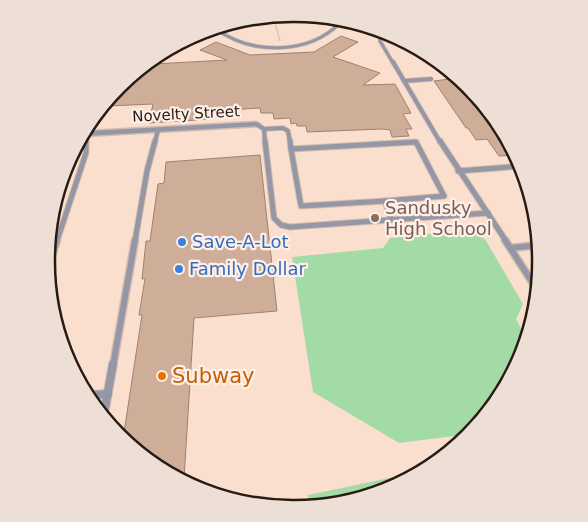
<svg xmlns="http://www.w3.org/2000/svg" width="588" height="522" font-family="'DejaVu Sans',sans-serif">
<style>
.green{fill:#a3dba6}
.building{fill:#cfae99;stroke:#a1816e}
.lines{fill:none;stroke-linecap:round;stroke-linejoin:round}
.lane-far4-casing{stroke:#d5bcac;stroke-width:4.5}
.lane-far3-casing{stroke:#d5bcac;stroke-width:5.5}
.lane-far2-casing{stroke:#d5bcac;stroke-width:7}
.lane-far1-casing{stroke:#d5bcac;stroke-width:9}
.lane-casing{stroke:#d5bcac;stroke-width:10}
.street-casing{stroke:#d5bcac;stroke-width:3}
.primary-casing{stroke:#d5bcac;stroke-width:3}
.path{stroke:#a28d7f;stroke-width:1;stroke-dasharray:1 1;stroke-linecap:butt}
.lane-far4{stroke:#9497a6;stroke-width:3}
.lane-far3{stroke:#9497a6;stroke-width:4}
.lane-far2{stroke:#9497a6;stroke-width:5}
.lane-far1{stroke:#9497a6;stroke-width:6}
.lane{stroke:#9497a6;stroke-width:8}
.street{fill:#9497a6;fill-rule:evenodd}
.primary{fill:#525770;fill-rule:evenodd}
.education-dot{fill:#8d6e63;stroke:#feefe7;stroke-width:2}
.shop-dot{fill:#3f7fe0;stroke:#feefe7;stroke-width:2}
.food-dot{fill:#e8710a;stroke:#feefe7;stroke-width:2}
.labels{text-anchor:middle;stroke-width:4.5;stroke-linejoin:round;paint-order:stroke}
.far-street-label{font-size:15px;fill:#281b13;stroke:#feefe7}
.education-label{font-size:18px;fill:#785e54;stroke:#feefe7;text-anchor:start}
.shop-label{font-size:18px;fill:#366cbe;stroke:#feefe7;text-anchor:start}
.near-food-label{font-size:21px;fill:#c56008;stroke:#feefe7;text-anchor:start}
.rim{fill:none;stroke:#281b13;stroke-width:2.5}
</style>
<rect width="100%" height="100%" fill="#fbdfce"/>
<g class="green">
<polygon points="465,230 485,239 523,304 516,319 526,338 522,356 470,434 399,443 313,392 292,257 383,248 390,238"/>
<polygon points="413,473 388,490 310,505 308,495"/>
</g>
<g class="building">
<polygon points="341,36 358,42 333,57 380,73 363,85 395,84 411,113 403,114 412,129 406,129 409,136 392,137 390,130 383,129 307,132 306,126 297,126 296,123 291,124 290,118 274,119 273,113 261,113 260,108 213,111 212,119 149,123 153,104 109,106 113,96 119,86 153,64 227,60 200,50 216,42 250,55 314,52"/>
<polygon points="457,78 469,86 515,155 499,156 487,139 476,140 468,128 466,128 434,81"/>
<polygon points="260,155 277,311 194,318 184,479 123,439 142,315 139,315 145,279 142,279 146,241 150,241 158,184 164,183 166,162"/>
</g>
<g class="lines">
<g class="lane-far4-casing">
<g id="lane-far4">
<path d="M216,29C252,55 308,55 340,23"/>
<polyline points="380,31 380,41 393,63"/>
</g>
</g>
<g class="lane-far3-casing">
<g id="lane-far3">
<polyline points="393,62 440,142"/>
<polyline points="404,81 431,79"/>
<polyline points="256,124 264,129 265,142"/>
<polyline points="264,129 283,128 288,131 290,142"/>
<polyline points="86,136 86,142"/>
<polyline points="155,142 158,130"/>
</g>
</g>
<g class="lane-far2-casing">
<g id="lane-far2">
<polyline points="265,141 274,218 281,225 290,227 488,213"/>
<polyline points="290,141 291,149 416,142 444,196 385,201 391,219"/>
<polyline points="440,141 506,241"/>
<polyline points="291,149 301,206 385,201"/>
<polyline points="458,171 522,166"/>
<polyline points="57,241 86,153 86,141"/>
<polyline points="135,241 147,171 155,141"/>
</g>
</g>
<g class="lane-far1-casing">
<g id="lane-far1">
<polyline points="505,240 536,288"/>
<polyline points="511,248 538,245"/>
<polyline points="48,267 57,240"/>
<polyline points="113,366 135,240"/>
</g>
</g>
<g class="lane-casing">
<g id="lane">
<polyline points="92,395 108,394"/>
<polyline points="104,414 113,364"/>
</g>
</g>
<g class="street-casing">
<polygon id="street" points="256,122 260,124 259,126 86,136 89,131"/>
</g>
<g class="primary-casing">
<polygon id="primary" points="286,15 310,17 331,21 280,19 277,17"/>
</g>
<polyline class="path" points="275,23 280,41"/>
<use href="#lane-far4" class="lane-far4"/>
<use href="#lane-far3" class="lane-far3"/>
<use href="#lane-far2" class="lane-far2"/>
<use href="#lane-far1" class="lane-far1"/>
<use href="#lane" class="lane"/>
<use href="#street" class="street"/>
<use href="#primary" class="primary"/>
</g>
<circle class="education-dot" cx="375" cy="218" r="5"/>
<g class="shop-dot">
<circle cx="182" cy="242" r="5"/>
<circle cx="179" cy="269" r="5"/>
</g>
<circle class="food-dot" cx="162" cy="376" r="5"/>
<g class="labels">
<g class="far-street-label">
<text transform="translate(186 114) rotate(-3)" y="5">Novelty Street</text>
</g>
<g class="education-label">
<text x="385" y="214">Sandusky<tspan x="385" dy="21">High School</tspan></text>
</g>
<g class="shop-label">
<text x="192" y="248">Save-A-Lot</text>
<text x="189" y="275">Family Dollar</text>
</g>
<g class="near-food-label">
<text x="172" y="383">Subway</text>
</g>
</g>
<path d="M0 0H588V522H0ZM293 22H294A238 238 0 0 1 532 260V262A238 238 0 0 1 294 500H293A238 238 0 0 1 55 262V260A238 238 0 0 1 293 22Z" fill="#edded6" fill-rule="evenodd"/>
<path class="rim" d="M293 22H294A238 238 0 0 1 532 260V262A238 238 0 0 1 294 500H293A238 238 0 0 1 55 262V260A238 238 0 0 1 293 22Z"/>
</svg>
